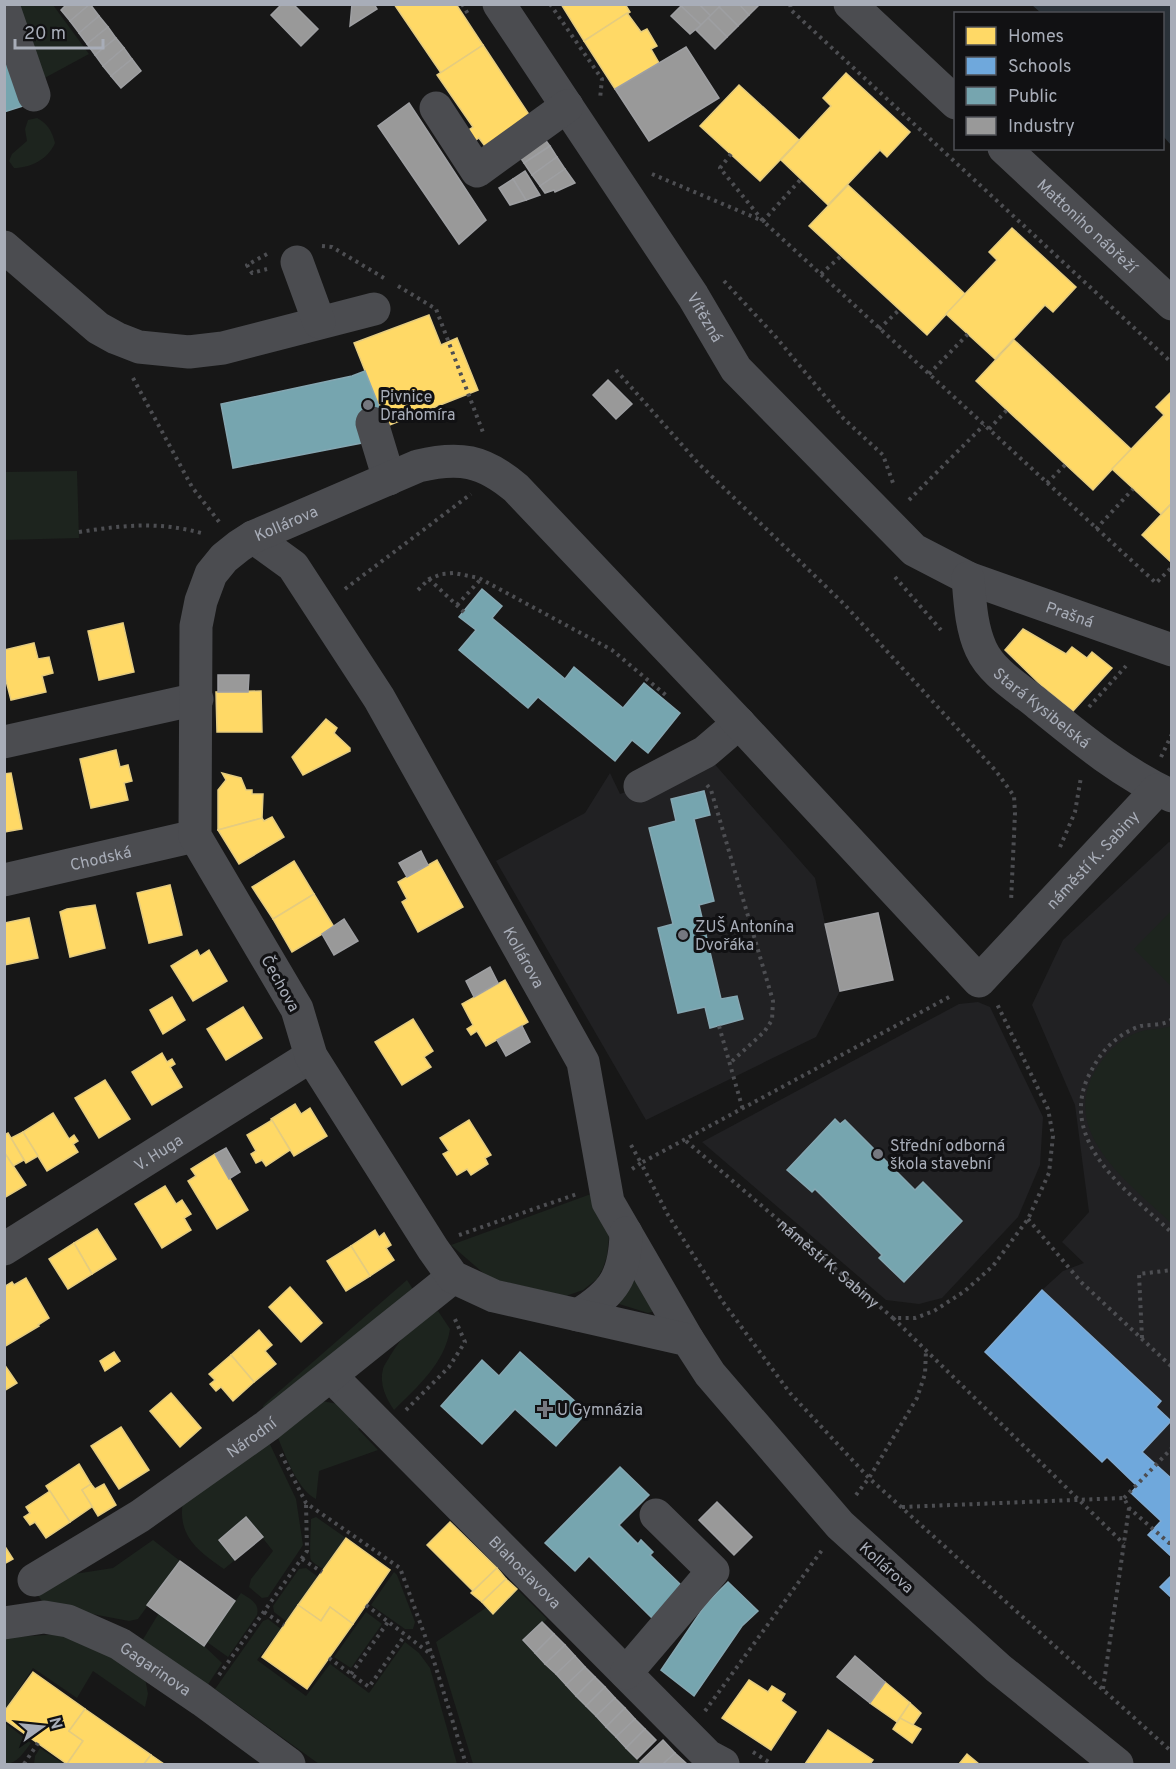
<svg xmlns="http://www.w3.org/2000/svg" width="1176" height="1769" font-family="Overpass,sans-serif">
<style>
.built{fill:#212123}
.green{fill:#1d241e}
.water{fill:#2a3239}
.homes{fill:#ffd966;stroke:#e5cc7f;stroke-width:1.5}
.schools{fill:#6fa8dc;stroke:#80aad1;stroke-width:1.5}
.public{fill:#76a5af;stroke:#85a7b2;stroke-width:1.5}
.industry{fill:#999;stroke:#9e9fa2;stroke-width:1.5}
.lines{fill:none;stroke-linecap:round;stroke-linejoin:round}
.path{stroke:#4d4e52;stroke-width:4;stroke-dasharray:3 4.5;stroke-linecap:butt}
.minor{stroke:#4b4c50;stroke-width:33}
.poi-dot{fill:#757880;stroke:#111113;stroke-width:2}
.labels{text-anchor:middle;stroke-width:6;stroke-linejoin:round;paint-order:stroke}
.street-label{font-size:16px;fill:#a8adb8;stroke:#111113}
.poi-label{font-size:16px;fill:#a8adb8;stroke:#111113;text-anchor:start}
</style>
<rect width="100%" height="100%" fill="#171717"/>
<g class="built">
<polygon points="711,760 815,878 840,991 816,1037 646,1120 496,861 585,813 610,773 620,794"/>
<polygon points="1169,842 1172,843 1171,1557 1148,1535 1161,1521 1131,1493 1137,1486 1107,1458 1102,1462 985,1352 1042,1290 1063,1271 1084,1263 1062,1242 1089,1212 1075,1105 1032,1005 1063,940"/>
<polygon points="978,1002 990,1007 1043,1117 1040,1165 1018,1217 942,1298 919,1304 886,1300 702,1142 959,1004"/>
</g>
<g class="green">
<polygon points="12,5 53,5 89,54 39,81"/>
<path d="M37,118C48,124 52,131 55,143C48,159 31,168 14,168L9,161L12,154L27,141L25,129L28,120Z"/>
<polygon points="77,471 79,538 5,540 5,472"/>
<polygon points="1171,911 1171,986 1134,949"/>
<path d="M1171,1026V1223C1133,1186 1060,1135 1094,1073C1104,1055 1117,1041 1136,1033C1147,1028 1161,1030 1171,1026Z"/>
<polygon points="591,1194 607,1225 609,1237 607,1256 603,1268 597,1279 583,1290 566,1296 489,1278 451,1245"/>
<polygon points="407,1280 414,1291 266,1415 263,1406 267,1402"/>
<path d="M634,1281L637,1282L654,1308L652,1312L648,1313L619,1304C620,1296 627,1285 634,1281Z"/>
<path d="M438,1311L450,1329C445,1363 418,1386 394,1410C386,1398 379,1384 383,1369C384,1365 388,1360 390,1356C402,1336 416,1321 438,1311Z"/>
<path d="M322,1401L338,1404L366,1421L358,1429L378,1450L319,1471L316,1499C295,1488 284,1450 274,1429Z"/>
<path d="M266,1436L296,1499L303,1545L268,1597L262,1598L249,1587L251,1579L273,1551L247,1518L219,1540L235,1560L224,1569C198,1551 177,1536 183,1501Z"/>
<path d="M316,1517L346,1538L323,1569C320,1567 314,1564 311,1560C309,1558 311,1526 311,1519Z"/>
<polygon points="153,1540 180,1561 138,1619 129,1621 45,1605 34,1590 55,1577 113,1568"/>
<polygon points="306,1568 318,1577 286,1621 274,1612 273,1606 299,1569"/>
<polygon points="394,1572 397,1575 415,1622 413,1629 405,1629 371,1605"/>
<polygon points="517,1589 547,1619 524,1641 642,1764 473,1764 436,1642 487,1607 493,1614"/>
<path d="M241,1593C250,1599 260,1603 257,1615L228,1657L207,1642Z"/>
<polygon points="366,1612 382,1624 351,1668 334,1657"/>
<polygon points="159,1613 204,1646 222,1663 207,1686 142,1641"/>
<polygon points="268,1619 281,1629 257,1660 306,1696 330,1664 369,1693 405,1642 419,1653 430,1668 457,1764 319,1764 215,1689 263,1621"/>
<polygon points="65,1634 138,1668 146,1683 148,1694 145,1707 93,1671 77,1698 33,1668 5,1710 5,1639 12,1637"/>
<path d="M5,1723L31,1743C24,1752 17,1764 5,1764Z"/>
<polygon points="40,1748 64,1764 34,1764 35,1756"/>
</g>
<polygon class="water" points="1032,5 1171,5 1171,145 1163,136 1162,14 1041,13"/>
<g class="homes">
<polygon points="394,4 456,4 483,45 441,73"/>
<polygon points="561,4 625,4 630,12 584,41"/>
<polygon points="627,13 641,32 647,29 657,46 651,49 659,63 615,89 584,41"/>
<polygon points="483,45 532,119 487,149 479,138 473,142 467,131 473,127 437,75"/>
<polygon points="846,73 910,132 887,157 880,150 828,205 781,160 831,106 823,98"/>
<polygon points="739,85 799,140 760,181 700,126"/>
<polygon points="848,185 965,294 927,335 809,226"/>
<polygon points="1012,228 1076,287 1053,312 1045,305 995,359 946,314 997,260 989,252"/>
<polygon points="429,315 441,345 457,338 478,390 387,426 354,343"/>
<polygon points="1014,340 1131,449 1093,490 976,381"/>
<polygon points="1172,391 1172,503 1161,514 1112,469 1164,415 1156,407"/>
<polygon points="1172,503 1172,563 1142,535"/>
<polygon points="123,623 134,672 99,680 88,631"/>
<polygon points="1023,629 1066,654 1072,647 1087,658 1092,652 1112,668 1073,711 1042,686 1005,650"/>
<polygon points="34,643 38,659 49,657 53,673 42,676 46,692 11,700 4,673 4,650"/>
<polygon points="261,691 262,732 217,732 216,692"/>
<polygon points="326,719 337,728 334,733 350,748 350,751 303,775 292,757"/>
<polygon points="116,750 120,767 128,765 132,781 124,783 128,800 91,808 80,759"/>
<polygon points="11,773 22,829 4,832 4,774"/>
<polygon points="222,773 241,778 246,790 252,790 252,794 263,794 262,818 218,830 218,790 226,780"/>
<polygon points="272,817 284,837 239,864 218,830 262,818 264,821"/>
<polygon points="437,860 463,907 418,932 402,902 407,899 398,882"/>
<polygon points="294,861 314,894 273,919 252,887"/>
<polygon points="170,885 182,935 149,943 137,893"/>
<polygon points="314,894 334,927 292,952 273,919"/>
<polygon points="95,905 105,948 70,957 60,912 67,909"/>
<polygon points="29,918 38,958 4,965 4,923"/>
<polygon points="197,950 200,956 209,950 227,981 193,1001 171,966"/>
<polygon points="505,980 528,1022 486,1046 477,1031 471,1035 467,1029 473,1025 462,1004"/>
<polygon points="172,997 185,1020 163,1034 150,1010"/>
<polygon points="243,1007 262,1038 226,1060 207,1029"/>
<polygon points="413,1019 433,1051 424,1057 431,1067 402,1085 375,1042"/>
<polygon points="162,1053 167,1062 172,1059 175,1064 170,1067 182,1087 152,1105 132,1072"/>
<polygon points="105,1080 130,1119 99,1138 75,1098"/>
<polygon points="295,1104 301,1114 310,1108 327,1136 294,1156 271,1119"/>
<polygon points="53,1113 69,1139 74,1135 78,1141 73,1144 78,1152 47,1171 23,1132"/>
<polygon points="272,1120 290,1150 266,1166 262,1160 256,1163 251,1154 256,1151 247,1135"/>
<polygon points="469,1120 491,1155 485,1158 488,1164 471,1175 467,1169 457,1175 443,1154 449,1151 440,1138"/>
<polygon points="23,1132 38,1156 26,1163 11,1138"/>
<polygon points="8,1133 24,1160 13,1166 4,1152 4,1135"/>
<polygon points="4,1152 26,1185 4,1198"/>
<polygon points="215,1154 248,1210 217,1229 188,1181 196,1176 191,1169"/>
<polygon points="165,1186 176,1204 182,1200 191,1214 184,1218 191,1230 162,1248 135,1204"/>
<polygon points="97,1229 116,1259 92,1274 74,1243"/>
<polygon points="375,1230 379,1237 384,1233 391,1245 386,1248 394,1260 370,1276 351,1246"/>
<polygon points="74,1243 92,1274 68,1289 49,1259"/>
<polygon points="351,1246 370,1276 346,1291 327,1261"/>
<polygon points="26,1278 49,1318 38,1325 39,1326 4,1347 4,1287 12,1282 14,1285"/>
<polygon points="290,1287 322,1323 301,1342 269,1307"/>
<polygon points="259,1330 272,1345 265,1351 276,1364 254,1382 231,1355"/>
<polygon points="114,1352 120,1361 105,1371 100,1361"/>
<polygon points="231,1355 254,1382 233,1401 221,1387 216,1391 210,1384 215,1380 209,1374"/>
<polygon points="4,1364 17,1383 4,1391"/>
<polygon points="171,1393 201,1428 180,1447 150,1411"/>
<polygon points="121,1427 149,1470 119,1489 91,1446"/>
<polygon points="79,1464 91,1484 82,1490 93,1506 70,1522 46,1486"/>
<polygon points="91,1484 95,1489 104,1484 116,1505 98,1516 82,1490"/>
<polygon points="50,1491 70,1522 46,1538 35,1522 30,1525 24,1517 30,1513 26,1507"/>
<polygon points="450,1522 497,1568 473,1591 427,1545"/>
<polygon points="346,1538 390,1570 353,1624 330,1607 321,1621 298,1605"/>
<polygon points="4,1545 13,1559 4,1564"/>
<polygon points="497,1568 506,1579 482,1602 471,1593"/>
<polygon points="506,1579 517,1589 493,1614 482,1602"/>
<polygon points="298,1605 321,1621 330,1607 353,1624 307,1689 262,1657"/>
<polygon points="33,1672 85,1709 69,1731 83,1741 67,1764 4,1719 4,1712"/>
<polygon points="749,1680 768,1692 772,1686 785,1694 781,1701 796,1712 771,1750 722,1718"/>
<polygon points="885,1682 910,1703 897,1722 870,1703"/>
<polygon points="910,1703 921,1713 912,1726 900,1718"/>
<polygon points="85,1709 151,1755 144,1764 67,1764 83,1741 69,1731"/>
<polygon points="900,1718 921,1729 912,1743 893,1729"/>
<polygon points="828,1730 873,1760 870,1764 805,1764"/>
<polygon points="967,1754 979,1764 959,1764"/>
<polygon points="151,1755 164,1764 144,1764"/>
</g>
<g class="schools">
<polygon points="1042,1290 1161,1401 1156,1407 1171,1421 1142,1452 1172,1479 1172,1557 1148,1535 1161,1521 1131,1493 1137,1486 1107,1457 1102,1462 985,1352"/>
<polygon points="1172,1575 1172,1598 1160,1587"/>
</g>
<g class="public">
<polygon points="4,45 26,105 4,112"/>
<polygon points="365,371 384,419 362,443 233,468 221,404 352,376"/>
<polygon points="482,589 502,606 492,618 565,679 574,667 623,708 644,683 680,713 648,753 632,740 615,761 538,697 528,708 459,650 476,630 459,617"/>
<polygon points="704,791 710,815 694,819 714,901 699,905 721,999 737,996 743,1019 710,1028 705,1007 678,1013 658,928 673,924 649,828 676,821 671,799"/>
<polygon points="835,1119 840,1124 845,1120 915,1190 923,1182 962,1221 904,1282 879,1258 882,1255 815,1189 812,1192 787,1170"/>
<polygon points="520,1352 587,1412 556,1446 515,1409 482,1444 441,1406 482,1360 499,1376"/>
<polygon points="620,1467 649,1495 619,1525 638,1544 641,1540 653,1552 650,1555 683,1587 653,1619 589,1556 575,1571 545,1543"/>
<polygon points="728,1582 758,1611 742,1626 694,1696 661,1670 706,1604"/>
</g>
<g class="industry">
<polygon points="67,4 90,4 70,21 61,10"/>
<polygon points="90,4 99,16 79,33 70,21"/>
<polygon points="282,4 293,4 318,29 301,46 271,15"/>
<polygon points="352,4 374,4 377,9 350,26"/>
<polygon points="682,4 699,4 711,16 701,25 681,6"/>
<polygon points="699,4 719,4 721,6 711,16"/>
<polygon points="722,4 739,4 749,15 738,26 719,7"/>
<polygon points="739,4 760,4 749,15"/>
<polygon points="681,6 701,25 690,34 671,16"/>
<polygon points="719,7 738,26 727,37 708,18"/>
<polygon points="99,16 108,27 87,44 79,33"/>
<polygon points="708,18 727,37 715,49 696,30"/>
<polygon points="108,27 116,38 95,55 87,44"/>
<polygon points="116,38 124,48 103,66 95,55"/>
<polygon points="686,47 719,98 649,141 615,89"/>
<polygon points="124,48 132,59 111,76 103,66"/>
<polygon points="132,59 141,71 121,88 111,76"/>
<polygon points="409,103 486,220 459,244 378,126"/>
<polygon points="541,134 550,146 524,163 516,151"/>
<polygon points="550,146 557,157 532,175 524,163"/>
<polygon points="557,157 565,169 540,186 532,175"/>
<polygon points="565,169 575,183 555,192 554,190 545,193 540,186"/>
<polygon points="525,171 540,195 526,200 513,179"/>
<polygon points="513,179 526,200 510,205 499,188"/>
<polygon points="608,380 632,404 616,419 593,395"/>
<polygon points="218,675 249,675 248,692 218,692"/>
<polygon points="421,851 428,865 407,877 399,863"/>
<polygon points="878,913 893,980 840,991 825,924"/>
<polygon points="344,919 358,941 334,955 322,934"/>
<polygon points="490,967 498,983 474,997 466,981"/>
<polygon points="522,1026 530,1042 506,1056 497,1040"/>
<polygon points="226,1148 240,1172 229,1179 215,1154"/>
<polygon points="717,1502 752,1537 734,1555 699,1520"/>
<polygon points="246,1517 263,1537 235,1560 219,1540"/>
<polygon points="180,1561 235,1601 204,1646 147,1605"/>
<polygon points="542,1622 554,1634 535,1653 523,1640"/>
<polygon points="554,1634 565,1645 545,1664 535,1653"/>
<polygon points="565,1645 575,1656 556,1674 545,1664"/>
<polygon points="575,1656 585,1667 566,1685 556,1674"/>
<polygon points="855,1656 885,1682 870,1703 837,1677"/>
<polygon points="585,1667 595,1677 576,1696 566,1685"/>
<polygon points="595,1677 605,1687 586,1706 576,1696"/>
<polygon points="605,1687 615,1698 596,1716 586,1706"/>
<polygon points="615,1698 625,1708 606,1727 596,1716"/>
<polygon points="625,1708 635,1719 616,1737 606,1727"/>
<polygon points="635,1719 645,1729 626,1748 616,1737"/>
<polygon points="645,1729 656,1740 637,1759 626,1748"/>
<polygon points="663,1740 675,1753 663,1764 642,1764 640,1762"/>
<polygon points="675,1753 687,1764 663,1764"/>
</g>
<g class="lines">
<g class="path">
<polyline points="462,4 468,14"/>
<polyline points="550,4 602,79 600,99"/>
<polyline points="790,4 791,10 1172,363"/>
<polyline points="731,154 720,168 763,221 1156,583 1172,567"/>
<polyline points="652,174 763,221 801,179"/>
<polyline points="322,246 332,247 384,278"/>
<polyline points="267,254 247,265 252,273 267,269"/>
<polyline points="821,274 841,256"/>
<polyline points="724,281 775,336 844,419 883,455 893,483"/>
<polyline points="398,286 436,309 484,435"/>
<polyline points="879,329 899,310"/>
<polyline points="616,370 698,463 844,604 996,771 1014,796 1015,813 1011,902"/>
<polyline points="929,374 968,334"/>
<polyline points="133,378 192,487 220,523"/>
<polyline points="989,429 1007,410"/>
<polyline points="1047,483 1066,464"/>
<polyline points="909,500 984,425"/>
<polyline points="1096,529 1133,489"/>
<path d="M79,532C125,525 160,521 205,534"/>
<polyline points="895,577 941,630"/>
<polyline points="429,579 464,612"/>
<polyline points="345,589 471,494"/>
<polyline points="418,590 429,579 442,574 454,573 479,578 612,650 668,697"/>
<polyline points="457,605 481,579"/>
<polyline points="1089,707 1126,666"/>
<polyline points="1161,757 1172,734"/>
<polyline points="707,785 711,790 773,1001 772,1020 764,1032 730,1063"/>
<polyline points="1060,847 1075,812 1081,777"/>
<path d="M1172,1019C1164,1026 1151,1024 1141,1026C1131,1029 1121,1035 1113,1042C1101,1052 1094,1065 1087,1079C1060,1145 1130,1193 1172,1233"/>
<polyline points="719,1026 743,1110"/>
<path id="s1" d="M686,1141L893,1318H915L934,1311L965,1291L993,1266L1028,1219L1049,1173L1053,1136L1048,1109L997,1004"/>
<polyline points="631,1145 641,1163 951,996"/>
<polyline points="632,1169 641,1163 668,1215 723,1302 790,1393 869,1478 1172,1752"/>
<polyline points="1028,1219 1081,1282 1172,1367"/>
<polyline points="459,1235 577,1194"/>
<polyline points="893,1318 1124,1544"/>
<polyline points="1142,1338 1139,1274 1172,1270"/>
<polyline points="406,1410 449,1367 465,1342 454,1317"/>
<polyline points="281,1454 306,1503 400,1568 432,1655 466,1764"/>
<polyline points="856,1495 869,1478 917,1398 925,1374 926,1350"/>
<polyline points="1124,1498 1172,1448"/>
<polyline points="902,1507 1124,1498 1129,1508 1169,1543 1172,1541"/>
<polyline points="302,1559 322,1572"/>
<polyline points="366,1605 432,1655"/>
<polyline points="264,1612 284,1625"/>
<polyline points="329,1658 369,1687 405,1635"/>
<polyline points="351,1674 388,1622"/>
<polyline points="219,1675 307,1551 306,1503"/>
<polyline points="1103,1689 1129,1508"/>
<polyline points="705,1711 822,1550"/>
<polyline points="753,1752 772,1764"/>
<polyline points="24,1764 38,1743"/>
</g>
<g class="minor">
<path id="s2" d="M499,4L693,296L736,369L914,550L968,578L1172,650"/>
<polyline points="850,4 956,103"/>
<polyline points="4,8 34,95"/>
<polyline points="436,108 477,171 567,106"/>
<path id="s3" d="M1004,148L1172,304"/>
<polyline points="4,247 98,328 116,338 139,347 189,352 223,348 374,309"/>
<polyline points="297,262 319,322"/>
<polyline points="372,423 389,479"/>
<path id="s4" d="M253,537L293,566L379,698L583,1062L608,1202L688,1340"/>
<path id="s5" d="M968,578C970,602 971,627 981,649C991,671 1015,686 1033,700C1076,735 1121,773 1172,796"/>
<polyline points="4,742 197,699"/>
<polyline points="640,786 705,752 739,723"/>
<path id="s6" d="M4,880L195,836"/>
<path id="s7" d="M4,1249L311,1056"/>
<path d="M578,1315C614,1293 625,1276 626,1233"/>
<path id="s8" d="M331,1376L708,1756L723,1764"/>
<path id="s9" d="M34,1580L140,1516L267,1426L453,1277"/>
<path id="s10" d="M4,1623L44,1617L68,1621L120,1644L202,1700L289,1764"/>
<polyline points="626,1673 713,1571 656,1515"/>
<path id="s11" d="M1117,1764L998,1668L840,1525L710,1374L688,1340L494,1296L453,1277L433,1249L311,1056L297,1009L195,836L196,626L201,601L211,574L224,558L239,546L253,537L418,466C459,456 483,460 516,488L739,723L979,981L1157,790"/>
</g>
</g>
<g class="poi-dot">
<circle cx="368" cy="405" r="6"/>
<circle cx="683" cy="935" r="6"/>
<circle cx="878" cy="1154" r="6"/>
<path d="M542 1400h6v6h6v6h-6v6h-6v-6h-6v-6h6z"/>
</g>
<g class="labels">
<g class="street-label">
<text dy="6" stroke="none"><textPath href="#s3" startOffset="114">Mattoniho nábřeží</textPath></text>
<text dy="6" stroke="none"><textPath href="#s2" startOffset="375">Vítězná</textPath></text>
<text dy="6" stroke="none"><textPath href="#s11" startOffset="1719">Kollárova</textPath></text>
<text dy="6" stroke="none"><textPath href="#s2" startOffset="858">Prašná</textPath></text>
<text dy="6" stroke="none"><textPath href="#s5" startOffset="158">Stará Kysibelská</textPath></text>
<text dy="6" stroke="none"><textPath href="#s6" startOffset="99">Chodská</textPath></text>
<text dy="6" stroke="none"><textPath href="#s11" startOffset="2811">náměstí K. Sabiny</textPath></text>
<text dy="6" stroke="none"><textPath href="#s4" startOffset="504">Kollárova</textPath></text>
<text transform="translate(281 983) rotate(61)" y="6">Čechova</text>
<text dy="6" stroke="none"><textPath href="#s7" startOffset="182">V. Huga</textPath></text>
<text dy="6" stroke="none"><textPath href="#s1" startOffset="188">náměstí K. Sabiny</textPath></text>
<text dy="6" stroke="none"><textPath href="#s9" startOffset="260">Národní</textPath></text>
<text transform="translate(887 1567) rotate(42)" y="6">Kollárova</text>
<text dy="6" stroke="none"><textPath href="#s8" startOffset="276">Blahoslavova</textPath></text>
<text dy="6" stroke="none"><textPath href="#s10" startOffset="165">Gagarinova</textPath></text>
</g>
<g class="poi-label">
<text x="380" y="402">Pivnice<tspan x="380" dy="18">Drahomíra</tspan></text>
<text x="695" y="932">ZUŠ Antonína<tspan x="695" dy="18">Dvořáka</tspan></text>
<text x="890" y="1151">Střední odborná<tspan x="890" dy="18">škola stavební</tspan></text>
<text x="557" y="1415">U Gymnázia</text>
</g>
</g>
<rect width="1176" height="1769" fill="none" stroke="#a8adb8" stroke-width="12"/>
<rect x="954" y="12" width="210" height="138" fill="#111113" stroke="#4d4f55" stroke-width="1.5"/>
<rect x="966" y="27" width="30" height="18" fill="#ffd966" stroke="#4d4f55" stroke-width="1.5"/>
<text x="1008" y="42" font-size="18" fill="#a8adb8">Homes</text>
<rect x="966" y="57" width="30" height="18" fill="#6fa8dc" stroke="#4d4f55" stroke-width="1.5"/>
<text x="1008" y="72" font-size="18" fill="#a8adb8">Schools</text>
<rect x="966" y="87" width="30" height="18" fill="#76a5af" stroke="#4d4f55" stroke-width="1.5"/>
<text x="1008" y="102" font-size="18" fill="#a8adb8">Public</text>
<rect x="966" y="117" width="30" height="18" fill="#999999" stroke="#4d4f55" stroke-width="1.5"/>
<text x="1008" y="132" font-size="18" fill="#a8adb8">Industry</text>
<g transform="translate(42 1727) rotate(75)" stroke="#111113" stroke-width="4.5" paint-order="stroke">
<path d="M0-4.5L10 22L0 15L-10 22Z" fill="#a8adb8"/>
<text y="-9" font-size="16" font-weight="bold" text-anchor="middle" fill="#a8adb8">N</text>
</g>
<path d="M15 39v9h88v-9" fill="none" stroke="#a8adb8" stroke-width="3"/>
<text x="24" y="39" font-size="18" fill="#a8adb8" stroke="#111113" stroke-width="4.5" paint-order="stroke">20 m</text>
</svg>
